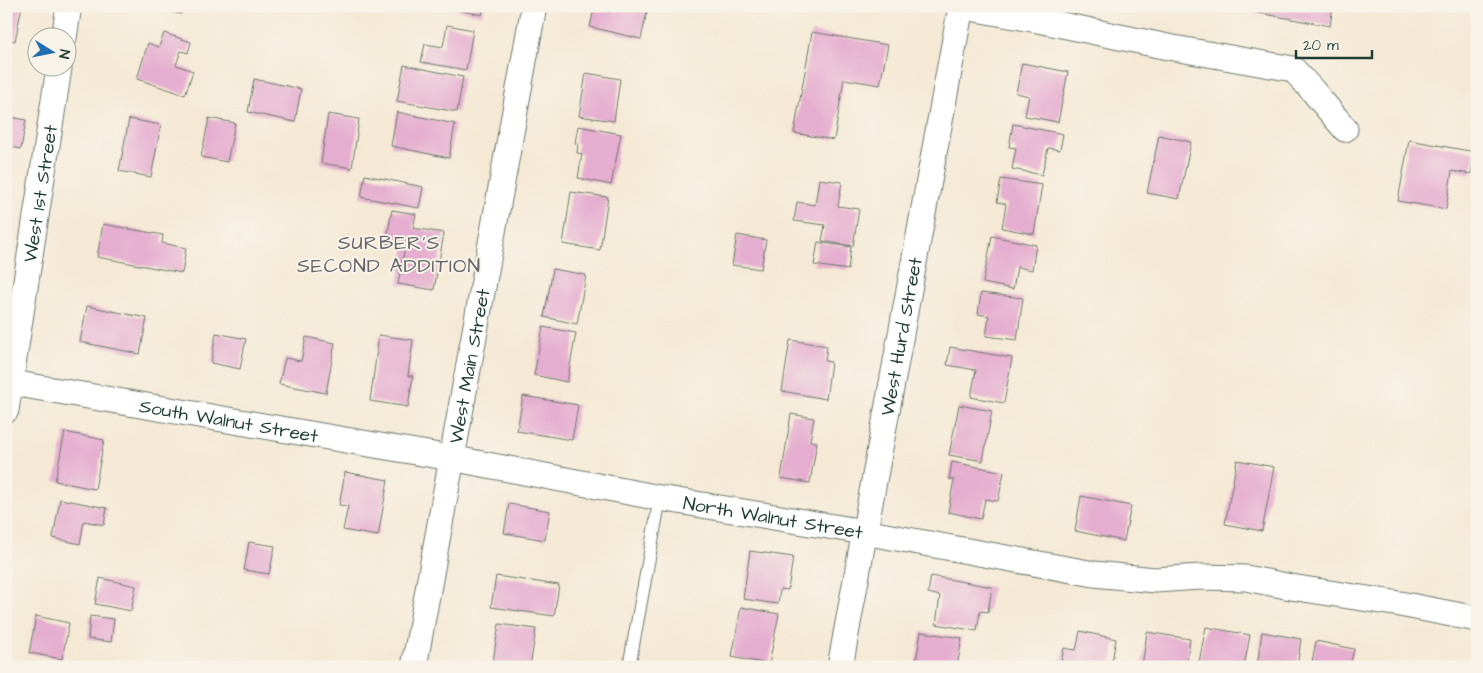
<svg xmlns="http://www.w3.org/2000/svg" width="1483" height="673" font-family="'Architects Daughter',sans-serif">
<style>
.building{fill:#e5adcf}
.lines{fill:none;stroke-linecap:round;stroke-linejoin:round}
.lane-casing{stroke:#6a796c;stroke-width:14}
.street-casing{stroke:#6a796c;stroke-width:27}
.lane{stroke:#fff;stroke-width:12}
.street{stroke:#fff;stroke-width:25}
.labels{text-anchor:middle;stroke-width:4;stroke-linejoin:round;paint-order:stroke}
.street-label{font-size:19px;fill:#1f3d34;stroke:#f7f3e8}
.neighbourhood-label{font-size:20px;letter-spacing:1px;fill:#64646a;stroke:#f7f3e8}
</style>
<rect width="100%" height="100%" fill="#f7f3e8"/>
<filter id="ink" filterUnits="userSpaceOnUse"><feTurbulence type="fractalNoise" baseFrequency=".02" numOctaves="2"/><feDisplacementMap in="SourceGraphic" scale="10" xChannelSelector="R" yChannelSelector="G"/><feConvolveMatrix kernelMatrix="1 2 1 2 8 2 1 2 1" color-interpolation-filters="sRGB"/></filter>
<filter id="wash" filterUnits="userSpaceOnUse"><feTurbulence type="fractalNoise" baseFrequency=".0096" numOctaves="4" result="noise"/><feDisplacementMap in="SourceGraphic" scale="20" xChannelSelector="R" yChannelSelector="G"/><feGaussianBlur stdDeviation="1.12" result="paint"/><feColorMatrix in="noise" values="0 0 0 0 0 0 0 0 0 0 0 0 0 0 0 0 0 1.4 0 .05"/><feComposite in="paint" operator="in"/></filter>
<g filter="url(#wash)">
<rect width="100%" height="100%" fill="#f5e9d5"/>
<g id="blocks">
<g class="building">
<polygon points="6,6 22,6 15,41 6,39"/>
<polygon points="144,6 182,6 181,14"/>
<polygon points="441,6 484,6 482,15"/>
<polygon points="611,6 648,7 641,39 590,27 594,9 610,12"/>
<polygon points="1221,6 1333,6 1330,26"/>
<polygon points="447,25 473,30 466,70 421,62 425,44 443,47"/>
<polygon points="812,32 888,45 880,85 844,79 834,140 794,133"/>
<polygon points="164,33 191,42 188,53 181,51 176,65 193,71 185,95 137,79 148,43 159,47"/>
<polygon points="1022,63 1068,72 1058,122 1025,116 1029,96 1016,93"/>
<polygon points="404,65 463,77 457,112 397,101"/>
<polygon points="586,73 620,79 614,121 579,116"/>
<polygon points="254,79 301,89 295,122 248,112"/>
<polygon points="397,112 455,124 449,158 391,146"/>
<polygon points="328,114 359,119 352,168 321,163"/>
<polygon points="6,116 26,120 21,149 6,146"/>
<polygon points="209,118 235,123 227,162 201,157"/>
<polygon points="129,119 161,125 151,177 119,171"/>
<polygon points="1013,124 1063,134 1060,150 1048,148 1042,175 1012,169 1016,148 1009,147"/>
<polygon points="578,126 621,134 611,185 578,178 582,154 577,153 578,144 575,143"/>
<polygon points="1159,135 1191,142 1179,199 1147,193"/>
<polygon points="1409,140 1475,152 1471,174 1452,171 1446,209 1398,201"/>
<polygon points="365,175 423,187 419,208 361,197"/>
<polygon points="819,179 842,182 838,206 859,209 853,246 822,241 825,225 794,221 797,202 815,205"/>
<polygon points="1001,179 1042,185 1034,234 1002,228 1006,204 997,202"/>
<polygon points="571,192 608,197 600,250 563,244"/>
<polygon points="392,210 416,214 413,228 444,233 434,290 398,284 405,246 386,243"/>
<polygon points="103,224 163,235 162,243 186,248 182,273 97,257"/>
<polygon points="737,235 766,240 761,269 732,265"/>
<polygon points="992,236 1036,245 1032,270 1017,267 1013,289 983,283"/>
<polygon points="818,242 851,247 848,270 814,265"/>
<polygon points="553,269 586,275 577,324 544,317"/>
<polygon points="981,293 1023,298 1017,340 986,336 989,316 978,314"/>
<polygon points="87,306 147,318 140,354 80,342"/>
<polygon points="543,327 576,333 567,382 534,375"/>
<polygon points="216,333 246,339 240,369 211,363"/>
<polygon points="379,335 413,340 408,376 413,376 408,407 370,401"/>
<polygon points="306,337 335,343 326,393 279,384 285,358 301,361"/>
<polygon points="790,340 827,346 825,361 831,362 826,399 782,391"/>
<polygon points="950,347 1012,358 1004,403 971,397 976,370 947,365"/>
<polygon points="523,396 578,405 572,440 517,431"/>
<polygon points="959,405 992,411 983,461 949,455"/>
<polygon points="791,414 814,418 810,441 817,442 810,483 781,478"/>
<polygon points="65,432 104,440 95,489 55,481"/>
<polygon points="1237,460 1274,467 1262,531 1225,524"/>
<polygon points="952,462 1004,472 998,501 985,499 981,519 948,512 954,480 949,479"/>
<polygon points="345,472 388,480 378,536 343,530 348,506 339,505"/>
<polygon points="1081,496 1131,506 1124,541 1075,531"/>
<polygon points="60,499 107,508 104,525 84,521 80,544 53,538"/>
<polygon points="509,504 550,511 545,540 504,533"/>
<polygon points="249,542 275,546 269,574 244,570"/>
<polygon points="750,551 793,557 788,590 780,589 778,604 743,599"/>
<polygon points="496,576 559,585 554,616 491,607"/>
<polygon points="931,576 992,587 988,612 980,611 977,631 936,624 940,596 928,593"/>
<polygon points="100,578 136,586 131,611 95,604"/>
<polygon points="741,607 779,614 769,664 732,657"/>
<polygon points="36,616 69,623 62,659 29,653"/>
<polygon points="90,616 114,619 111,642 88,639"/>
<polygon points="499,624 536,629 530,667 492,667"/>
<polygon points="1206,627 1250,635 1244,667 1198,667"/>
<polygon points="1080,631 1116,639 1111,667 1060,667 1064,648 1076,650"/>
<polygon points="921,632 962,638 957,667 915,667"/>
<polygon points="1147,632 1190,639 1186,667 1142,667"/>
<polygon points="1262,632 1301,639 1297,667 1257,667"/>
<polygon points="1316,641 1354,649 1350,667 1311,667"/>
</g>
</g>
</g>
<g filter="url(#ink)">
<use href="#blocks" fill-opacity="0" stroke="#6a796c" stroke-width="1"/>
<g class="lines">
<g class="lane-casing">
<polyline id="lane" points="629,667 660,498"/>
</g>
<g class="street-casing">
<g id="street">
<polyline points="959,6 1038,20 1168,47 1293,69 1313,91 1345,129"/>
<polyline points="64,38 69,6"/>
<path id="s1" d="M6,382L451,458L660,498L864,532L1094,574L1155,580L1200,577L1246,578L1291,587L1400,604L1477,619"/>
<path id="s2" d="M6,410L59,68"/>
<path id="s3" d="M414,667L534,6"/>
<path id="s4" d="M840,667L961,6"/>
</g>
</g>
<use href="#lane" class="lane"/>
<use href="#street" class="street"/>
</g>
</g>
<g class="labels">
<g class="street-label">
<text dy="7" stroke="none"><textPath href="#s2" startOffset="219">West 1st Street</textPath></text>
<text dy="7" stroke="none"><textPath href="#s4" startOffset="336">West Hurd Street</textPath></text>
<text dy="7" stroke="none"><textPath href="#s3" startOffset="306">West Main Street</textPath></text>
<text dy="7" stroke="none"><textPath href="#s1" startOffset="226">South Walnut Street</textPath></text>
<text dy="7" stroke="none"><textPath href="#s1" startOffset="779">North Walnut Street</textPath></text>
</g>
<g class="neighbourhood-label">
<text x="389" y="249">SURBER'S<tspan x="389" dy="23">SECOND ADDITION</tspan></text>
</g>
</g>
<rect width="1483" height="673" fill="none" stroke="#f7f3e8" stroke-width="25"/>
<g transform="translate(52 52) rotate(100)"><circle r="24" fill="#f7f3e8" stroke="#a1aaa0"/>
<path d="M0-4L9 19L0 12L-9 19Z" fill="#1f6fb2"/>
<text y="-8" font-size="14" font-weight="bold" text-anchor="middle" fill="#1f3d34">N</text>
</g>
<path d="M1296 50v8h76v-8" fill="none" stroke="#1f3d34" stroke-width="2.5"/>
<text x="1303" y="50" font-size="15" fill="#1f3d34" stroke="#f7f3e8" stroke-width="4" paint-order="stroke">20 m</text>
</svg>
